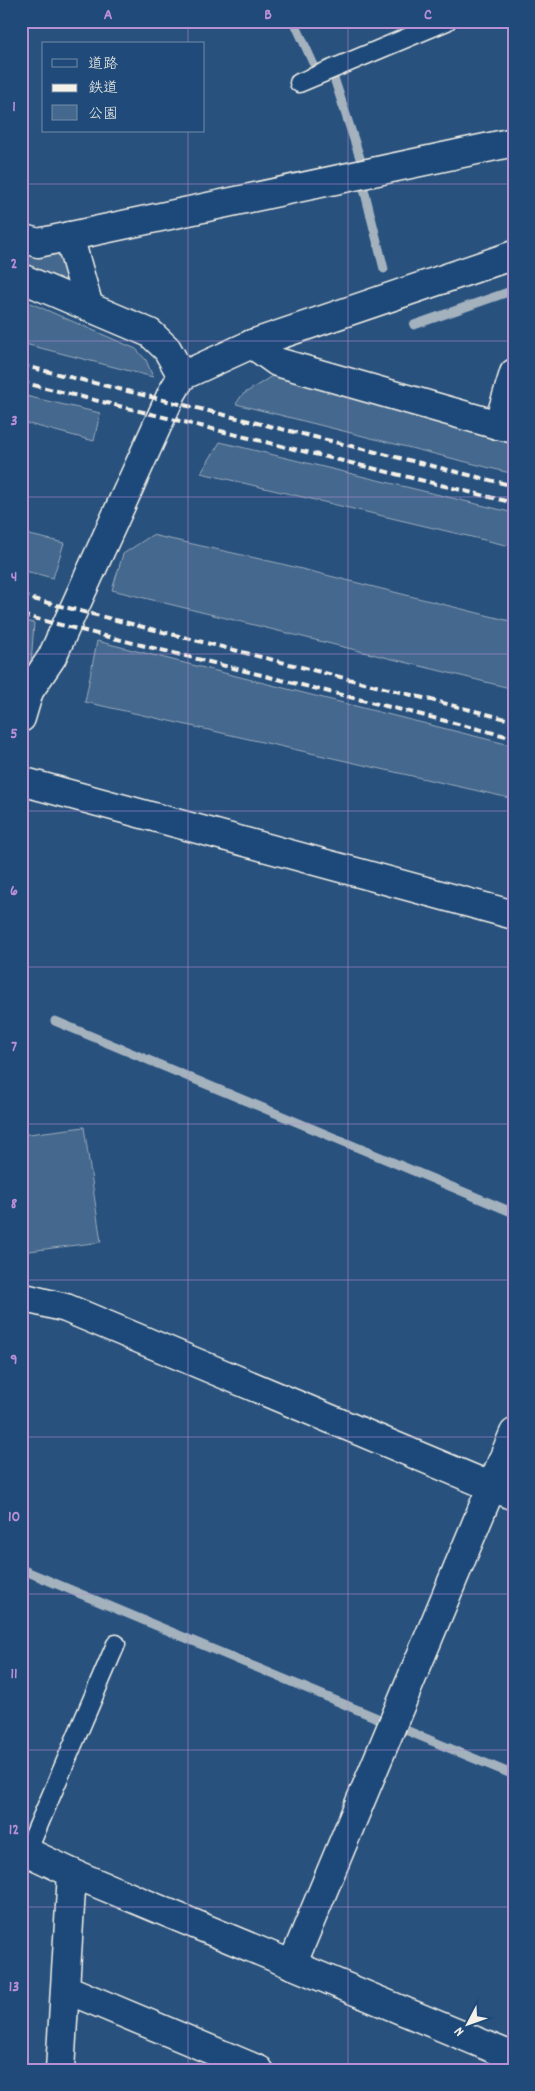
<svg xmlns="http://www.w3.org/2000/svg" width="535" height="2091" font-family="Dekko,'Klee One',sans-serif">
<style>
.green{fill:#45688e;stroke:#9cacbb}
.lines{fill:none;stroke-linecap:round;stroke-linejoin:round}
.stream{stroke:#a4b2be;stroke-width:9}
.lane-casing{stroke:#f4f1e8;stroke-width:21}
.street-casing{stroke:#f4f1e8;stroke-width:31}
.secondary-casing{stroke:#f4f1e8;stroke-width:31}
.lane{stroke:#1f4a7a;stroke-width:18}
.street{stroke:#1f4a7a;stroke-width:28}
.secondary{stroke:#1f4a7a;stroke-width:28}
.rail{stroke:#f4f1e8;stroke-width:4;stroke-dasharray:8 4;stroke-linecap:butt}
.grid{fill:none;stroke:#b88ed4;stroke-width:1;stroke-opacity:0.55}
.neatline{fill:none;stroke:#b88ed4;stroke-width:2}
.grid-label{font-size:16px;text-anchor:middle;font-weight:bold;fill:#b88ed4}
</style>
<rect width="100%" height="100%" fill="#28517e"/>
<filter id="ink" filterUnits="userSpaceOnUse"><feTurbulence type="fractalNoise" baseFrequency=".02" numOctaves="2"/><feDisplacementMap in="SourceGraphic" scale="10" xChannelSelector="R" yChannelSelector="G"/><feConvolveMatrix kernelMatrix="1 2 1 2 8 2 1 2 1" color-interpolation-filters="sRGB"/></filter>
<g filter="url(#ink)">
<g class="green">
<polygon points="21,246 57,247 76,281 70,282 21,262"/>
<polygon points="21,299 136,349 146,360 153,377 21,343"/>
<polygon points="275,374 514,443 514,474 236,404 242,395"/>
<polygon points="21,395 100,413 94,441 21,422"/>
<polygon points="220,442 514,513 514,547 201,473"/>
<polygon points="21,533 64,543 53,578 21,570"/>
<polygon points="152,535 278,563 514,622 514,689 112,590 123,554"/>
<polygon points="21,620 34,623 31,664 21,669"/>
<polygon points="97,641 514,746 514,799 85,702"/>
<polygon points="84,1127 101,1242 21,1252 21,1135"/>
</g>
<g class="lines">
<g class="stream">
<polyline points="294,21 313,63"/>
<polyline points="21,22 22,21"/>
<polyline points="335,81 360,158"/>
<polyline points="364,189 384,269"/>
<polyline points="414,325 514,290"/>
<polyline points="55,1021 514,1213"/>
<polyline points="21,1569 382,1720"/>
<polyline points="408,1731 514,1775"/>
</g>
<g class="lane-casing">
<g id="lane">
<polyline points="299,83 447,21"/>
<polyline points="27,1852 116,1644"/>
</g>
</g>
<g class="street-casing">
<g id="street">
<polyline points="69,236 89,307"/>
<polyline points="21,238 38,243 514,142"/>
<polyline points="252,344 514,255"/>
<polyline points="252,344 277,362 498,425"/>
<polyline points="514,373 498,425 514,429"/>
<polyline points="21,718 29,691"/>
<polyline points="21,781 514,915"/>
<polyline points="21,1297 66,1308 514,1496"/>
<polyline points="21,1849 72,1873 514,2057"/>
<polyline points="292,1965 514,1433"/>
<polyline points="66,1989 259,2070"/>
<polyline points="60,2070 72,1873"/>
</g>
</g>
<g class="secondary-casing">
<g id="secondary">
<polyline points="21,278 150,333 167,349 182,376"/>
<polyline points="21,693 29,691 52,657 172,393 182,376 252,344"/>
</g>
</g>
<use href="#lane" class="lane"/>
<use href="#street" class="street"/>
<use href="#secondary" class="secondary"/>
<g class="rail">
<polyline points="21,365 514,486"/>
<polyline points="21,382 514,503"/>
<polyline points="21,596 514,721"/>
<polyline points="21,615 514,738"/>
</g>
</g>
</g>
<path class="grid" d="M188,21V44M348,21V2070M188,131V2070M21,184H514M21,341H514M21,497H514M21,654H514M21,811H514M21,967H514M21,1124H514M21,1280H514M21,1437H514M21,1594H514M21,1750H514M21,1907H514"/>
<rect width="535" height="2091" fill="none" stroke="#1f4a7a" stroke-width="55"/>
<rect x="42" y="42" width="162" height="90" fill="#1f4a7a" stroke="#748da6"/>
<rect x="52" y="59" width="25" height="8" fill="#1f4a7a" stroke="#748da6"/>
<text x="88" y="68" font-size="15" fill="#f4f1e8">道路</text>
<rect x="52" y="84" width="25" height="8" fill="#f4f1e8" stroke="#748da6"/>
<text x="88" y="92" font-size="15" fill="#f4f1e8">鉄道</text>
<rect x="52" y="105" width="25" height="15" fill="#45688e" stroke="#748da6"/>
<text x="88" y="118" font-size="15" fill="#f4f1e8">公園</text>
<g transform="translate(468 2024) rotate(229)" stroke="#1f4a7a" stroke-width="4" paint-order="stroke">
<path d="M0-4L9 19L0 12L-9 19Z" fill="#f4f1e8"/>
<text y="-8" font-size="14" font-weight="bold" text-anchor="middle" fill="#f4f1e8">N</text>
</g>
<rect x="28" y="28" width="480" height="2036" class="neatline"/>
<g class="grid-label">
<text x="108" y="19">A</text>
<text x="268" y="19">B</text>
<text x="428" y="19">C</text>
<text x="14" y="111">1</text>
<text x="14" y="268">2</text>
<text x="14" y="425">3</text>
<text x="14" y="581">4</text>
<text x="14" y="738">5</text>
<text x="14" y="895">6</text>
<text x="14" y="1051">7</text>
<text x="14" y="1208">8</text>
<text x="14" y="1364">9</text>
<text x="14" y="1521">10</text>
<text x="14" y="1678">11</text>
<text x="14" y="1834">12</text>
<text x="14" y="1991">13</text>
</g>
</svg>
